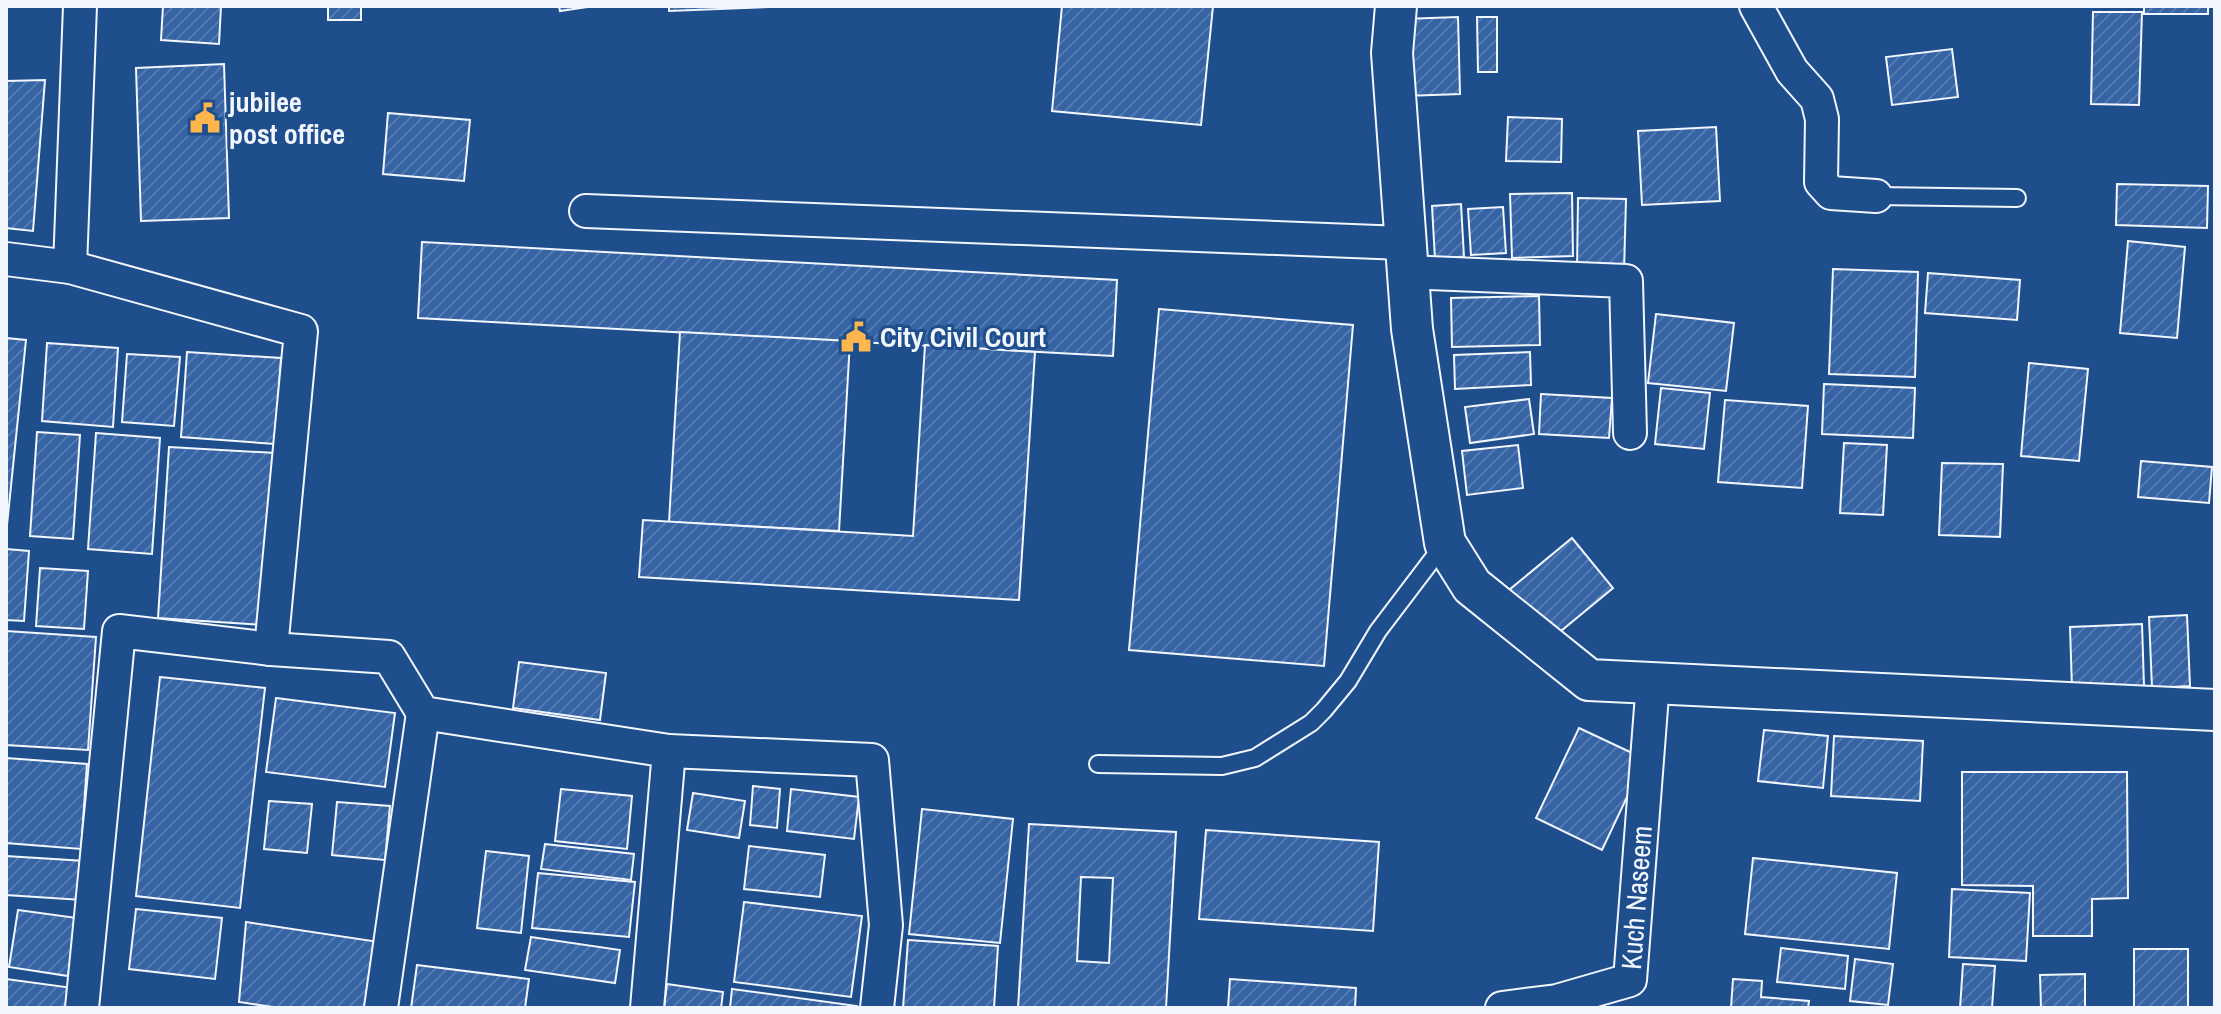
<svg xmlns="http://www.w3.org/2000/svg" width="2221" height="1014" font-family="'Archivo Narrow',sans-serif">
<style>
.building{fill:url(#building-hatch);stroke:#f2f6ff;stroke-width:2;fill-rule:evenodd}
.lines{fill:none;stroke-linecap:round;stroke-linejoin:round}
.service-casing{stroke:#f2f6ff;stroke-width:20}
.minor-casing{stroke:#f2f6ff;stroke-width:36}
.tertiary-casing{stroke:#f2f6ff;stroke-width:44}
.service{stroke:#1f4e8c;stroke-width:16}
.minor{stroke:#1f4e8c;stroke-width:32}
.tertiary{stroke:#1f4e8c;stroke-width:40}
.labels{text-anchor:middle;stroke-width:6;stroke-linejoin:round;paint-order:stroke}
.poi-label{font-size:28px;font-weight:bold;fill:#f2f6ff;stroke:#1f4e8c;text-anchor:start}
.street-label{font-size:28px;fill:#f2f6ff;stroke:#1f4e8c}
</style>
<defs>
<pattern id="building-hatch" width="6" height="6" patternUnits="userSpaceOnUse" patternTransform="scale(2)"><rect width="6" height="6" fill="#3563a3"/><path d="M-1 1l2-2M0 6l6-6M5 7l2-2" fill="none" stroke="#537ab1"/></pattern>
</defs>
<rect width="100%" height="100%" fill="#1f4e8c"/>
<g class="building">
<polygon points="163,6 221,6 219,44 161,40"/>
<rect x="328" y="6" width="33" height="14"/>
<polygon points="559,6 594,6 560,11"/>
<polygon points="669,6 795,6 669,11"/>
<polygon points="1062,6 1213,6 1201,125 1052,111"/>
<rect x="2144" y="6" width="64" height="8"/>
<polygon points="2093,12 2142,12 2139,105 2091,104"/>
<polygon points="1458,17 1460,94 1405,96 1403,19"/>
<polygon points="1477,17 1497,17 1497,72 1478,72"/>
<polygon points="1952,49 1958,97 1892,105 1886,57"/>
<polygon points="224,64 229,218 141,221 136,68"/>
<polygon points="45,80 33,231 6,228 6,81"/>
<polygon points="388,113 470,120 464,181 383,174"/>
<polygon points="1508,117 1562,119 1561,162 1506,161"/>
<polygon points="1716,127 1720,201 1642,205 1638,131"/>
<polygon points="2117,184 2208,186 2207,228 2116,225"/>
<polygon points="1572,193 1573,256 1512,258 1510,194"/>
<polygon points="1578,198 1626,199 1624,272 1577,271"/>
<polygon points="1461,204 1464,257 1435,259 1432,206"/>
<polygon points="1503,207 1506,253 1471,255 1468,209"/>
<polygon points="2128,241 2185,247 2177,338 2120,333"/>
<polygon points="422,242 1117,280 1113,356 418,318"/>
<polygon points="1833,269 1918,272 1915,377 1829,374"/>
<polygon points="1928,273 2020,280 2017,320 1925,313"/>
<polygon points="1539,296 1540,345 1452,347 1451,298"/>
<polygon points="1159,309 1353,325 1324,666 1129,650"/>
<polygon points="1656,314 1734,323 1726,391 1648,383"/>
<polygon points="680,332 850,341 839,531 669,522"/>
<polygon points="6,338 26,340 7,525 6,525"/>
<polygon points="47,343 118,348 113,427 42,421"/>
<polygon points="925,345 1035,352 1019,600 639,577 643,520 913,536"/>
<polygon points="187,352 281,358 275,444 181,437"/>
<polygon points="1530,352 1531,385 1455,389 1454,355"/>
<polygon points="127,354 180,357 174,426 122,422"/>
<polygon points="2029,363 2088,369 2079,461 2021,456"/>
<polygon points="1824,384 1915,388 1913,438 1822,434"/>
<polygon points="1661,388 1710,393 1704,449 1655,444"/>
<polygon points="1541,394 1612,398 1609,438 1539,434"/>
<polygon points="1529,399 1534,434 1470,443 1465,407"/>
<polygon points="1725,400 1808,406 1802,488 1718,482"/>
<polygon points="37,432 80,435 73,539 30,536"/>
<polygon points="96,433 160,438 152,554 88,549"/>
<polygon points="1844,443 1887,445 1883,515 1840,513"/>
<polygon points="1518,445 1523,488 1467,495 1462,451"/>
<polygon points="169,447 276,453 265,625 158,618"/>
<polygon points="2141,461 2212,467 2209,503 2138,497"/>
<polygon points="1942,463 2003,464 2000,537 1939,535"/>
<polygon points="1572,538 1613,588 1550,640 1509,590"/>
<polygon points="6,549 29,551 24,621 6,620"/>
<polygon points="40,568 88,571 84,629 36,626"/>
<polygon points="2187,615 2190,686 2152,688 2149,617"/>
<polygon points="2142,624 2144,686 2072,689 2070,627"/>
<polygon points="6,631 96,637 88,750 6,745"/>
<polygon points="519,662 606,673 600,720 513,708"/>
<polygon points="160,677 265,688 240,908 136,896"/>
<polygon points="276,698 395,713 385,787 266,772"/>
<polygon points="1579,728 1645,759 1602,850 1536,818"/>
<polygon points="1764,730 1828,736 1823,788 1758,781"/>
<polygon points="1834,736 1923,741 1920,801 1831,796"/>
<polygon points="6,758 87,764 81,849 6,843"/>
<polygon points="1962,772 2127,772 2128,898 2092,899 2092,936 2033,936 2033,886 1962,885"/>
<polygon points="753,786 780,789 777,828 750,825"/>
<polygon points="561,789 632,796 627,849 555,841"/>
<polygon points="791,789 859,797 854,839 787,831"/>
<polygon points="693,793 745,801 739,838 687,830"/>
<polygon points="269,801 312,804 307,853 264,849"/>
<polygon points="337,802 390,806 385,860 332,855"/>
<polygon points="922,809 1013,819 1000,943 909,934"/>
<path d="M1029,824L1176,832L1166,1008H1018ZM1081,877L1113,878L1109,963L1077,961Z"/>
<polygon points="1206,830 1379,842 1373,931 1199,919"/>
<polygon points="545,844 634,854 631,880 541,869"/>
<polygon points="749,846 825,855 820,897 744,889"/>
<polygon points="486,851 529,856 521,933 477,928"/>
<polygon points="6,856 85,861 82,900 6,895"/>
<polygon points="1753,858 1897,873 1889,949 1745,934"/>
<polygon points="538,873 635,882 629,937 532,928"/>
<polygon points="1952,889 2030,893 2026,961 1949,957"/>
<polygon points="744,902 862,916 851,997 734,982"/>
<polygon points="136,909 222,918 215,979 129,969"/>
<polygon points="18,910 77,918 68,976 9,967"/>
<polygon points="246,922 379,942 369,1008 280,1008 239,1002"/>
<polygon points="531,937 620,950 615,983 525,970"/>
<polygon points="908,940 998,946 994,1008 903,1008"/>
<polygon points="1781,948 1848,956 1845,989 1777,982"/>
<rect x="2134" y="949" width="54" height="59"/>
<polygon points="1855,959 1893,964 1888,1005 1850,1001"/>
<polygon points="1963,964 1995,966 1992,1008 1960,1008"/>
<polygon points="417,965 529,979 525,1008 411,1008"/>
<polygon points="2085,974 2085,1008 2041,1008 2040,975"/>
<polygon points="6,979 73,988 70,1008 6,1008"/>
<polygon points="1230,979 1356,988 1355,1008 1228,1008"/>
<polygon points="1733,979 1762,981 1761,997 1809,1001 1808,1008 1731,1008"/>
<polygon points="667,984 723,992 721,1008 664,1008"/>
<polygon points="732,989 857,1006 857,1008 730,1008"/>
</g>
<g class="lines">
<g class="service-casing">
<g id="service">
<polyline points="1876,196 2017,198"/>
<polyline points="1098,764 1222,766 1255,758 1311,723 1324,710 1348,681 1378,631 1444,544"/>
</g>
</g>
<g class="minor-casing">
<g id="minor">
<polyline points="1756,6 1792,71 1817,99 1822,119 1821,182 1831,193 1876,196"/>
<polyline points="586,211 1403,243"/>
<polyline points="6,259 70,267 301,331 271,649"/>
<polyline points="70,267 80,6"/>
<polyline points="1405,272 1626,281 1630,433"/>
<polyline points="82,1008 119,631 271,649 389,657 423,713 669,751 872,760 886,925 877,1008"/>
<polyline points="381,1008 423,713"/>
<polyline points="647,1008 669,751"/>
<path id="s1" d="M1502,1008L1557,1001L1630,980L1653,682"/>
</g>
</g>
<g class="tertiary-casing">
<polyline id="tertiary" points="1396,6 1392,53 1412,329 1445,543 1472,586 1589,680 2215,710"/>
</g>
<use href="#service" class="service"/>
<use href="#minor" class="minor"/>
<use href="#tertiary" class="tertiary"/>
</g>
<defs>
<g id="civic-bare" transform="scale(2.4)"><path d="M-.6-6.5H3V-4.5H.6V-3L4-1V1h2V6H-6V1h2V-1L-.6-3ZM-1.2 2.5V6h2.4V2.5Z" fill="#ffb74d" stroke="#1f4e8c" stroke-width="2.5" paint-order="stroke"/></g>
</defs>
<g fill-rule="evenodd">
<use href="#civic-bare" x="205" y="118"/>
<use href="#civic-bare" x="856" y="337"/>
</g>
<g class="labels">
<g class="poi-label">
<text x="229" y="112">jubilee<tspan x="229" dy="32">post office</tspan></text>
<text x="880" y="347">City Civil Court</text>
</g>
<g class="street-label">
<text dy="10" stroke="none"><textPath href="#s1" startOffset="214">Kuch Naseem</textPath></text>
</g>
</g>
<rect width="2221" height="1014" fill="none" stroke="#f2f6ff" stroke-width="16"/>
</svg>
